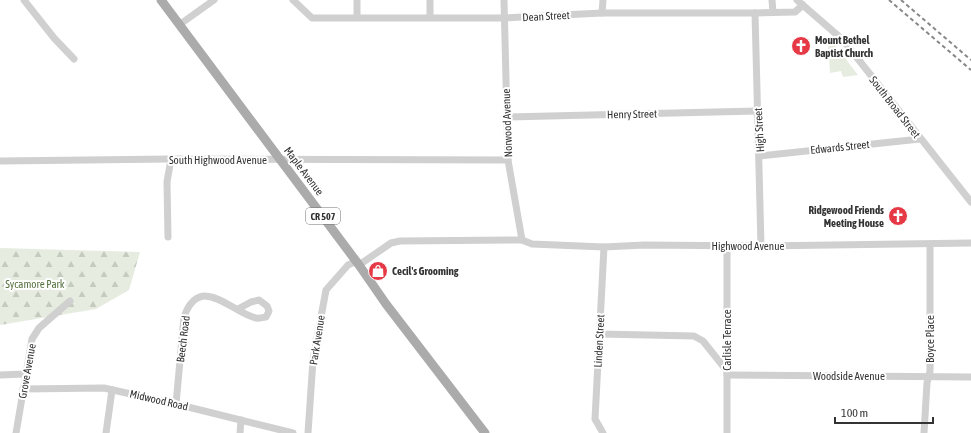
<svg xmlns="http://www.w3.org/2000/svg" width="971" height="433" font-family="'Asap Condensed',sans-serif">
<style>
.grass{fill:#e6ecdf}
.forest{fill:url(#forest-firs)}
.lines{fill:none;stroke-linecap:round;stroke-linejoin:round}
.minor{stroke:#d0d0d0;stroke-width:7}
.major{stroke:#ababab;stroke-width:9}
.rail{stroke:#888;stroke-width:2;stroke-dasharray:4 3;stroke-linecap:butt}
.labels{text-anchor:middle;stroke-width:4;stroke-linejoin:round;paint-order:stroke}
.shield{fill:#fff;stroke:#707070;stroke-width:1}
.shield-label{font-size:10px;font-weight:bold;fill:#333}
.street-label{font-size:11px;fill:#333;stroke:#fff}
.poi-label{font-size:11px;font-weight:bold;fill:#333;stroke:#fff;text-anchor:start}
.park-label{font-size:11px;fill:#56703f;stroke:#fff}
</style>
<defs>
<pattern id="forest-firs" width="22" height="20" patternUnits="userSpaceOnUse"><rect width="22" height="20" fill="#e6ecdf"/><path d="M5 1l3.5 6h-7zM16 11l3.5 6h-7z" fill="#c6cbc0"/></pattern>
</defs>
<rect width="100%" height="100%" fill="#fff"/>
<polygon class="grass" points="831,40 858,75 843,77 841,71 830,73 829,56 825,56"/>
<polygon class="forest" points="0,248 140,252 129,290 96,309 0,325"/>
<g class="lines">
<g class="minor">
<polyline points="24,0 54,38 74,59"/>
<polyline points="293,0 312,18 504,18 602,13 755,13 795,12 803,5"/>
<polyline points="357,0 357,17"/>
<polyline points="430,0 430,17"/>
<polyline points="504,0 508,160 522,240 532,244 604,247 644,245 761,246 971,243"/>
<polyline points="772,0 773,12"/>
<polyline points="797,0 843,40 971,202"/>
<polyline points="602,13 603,0"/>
<polyline points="755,13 761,246"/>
<polyline points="179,25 214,0"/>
<polyline points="506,117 757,111"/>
<polyline points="760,156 920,139"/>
<polyline points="0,161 171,159 508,160"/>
<polyline points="168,237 167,182 171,159"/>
<polyline points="727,246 727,433"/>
<polyline points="359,265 391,243 400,241 522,240"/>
<polyline points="600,334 694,336 703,341 727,371"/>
<polyline points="0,375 25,374"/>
<polyline points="727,375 971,377"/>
<polyline points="23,389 104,388 176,404 293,433"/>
<path d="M176,404L184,317C200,272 232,313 256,318C259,319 263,317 266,317L269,311L267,306L259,300L251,302L238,309"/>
<polyline points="16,433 32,339 39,328 70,301"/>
<polyline points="106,433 112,390"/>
<polyline points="240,433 241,420"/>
<polyline points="308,433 313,360 326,290 348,265 357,261"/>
<polyline points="603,433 595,419 604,247"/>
<polyline points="924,433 927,383 930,371 930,245"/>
</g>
<polyline class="major" points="161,0 359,265 386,304 485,433"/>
<g class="rail">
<polyline points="889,0 971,70"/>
<polyline points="901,0 971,60"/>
</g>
</g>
<defs>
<g id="church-disc" transform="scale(1)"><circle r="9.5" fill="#e63946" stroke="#fff"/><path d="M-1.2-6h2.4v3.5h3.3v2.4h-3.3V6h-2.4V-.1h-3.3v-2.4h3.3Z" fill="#fff"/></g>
<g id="shop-disc" transform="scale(1)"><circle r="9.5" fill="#e63946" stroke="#fff"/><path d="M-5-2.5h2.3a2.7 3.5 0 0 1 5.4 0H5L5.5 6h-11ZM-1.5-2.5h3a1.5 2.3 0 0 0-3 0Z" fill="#fff"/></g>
</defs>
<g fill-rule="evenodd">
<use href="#church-disc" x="801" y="46"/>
<use href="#church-disc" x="898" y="216"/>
<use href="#shop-disc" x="378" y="271"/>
</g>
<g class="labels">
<rect class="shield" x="306" y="208" width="34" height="16" rx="3"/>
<g class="shield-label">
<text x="323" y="220">CR 507</text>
</g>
<g class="street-label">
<text transform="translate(546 16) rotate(-3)" y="4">Dean Street</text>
<text transform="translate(895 107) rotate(52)" y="4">South Broad Street</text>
<text transform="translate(632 114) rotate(-1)" y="4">Henry Street</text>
<text transform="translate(507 123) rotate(-92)" y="4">Norwood Avenue</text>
<text transform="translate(759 130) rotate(-93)" y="4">High Street</text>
<text transform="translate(840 147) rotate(-6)" y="4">Edwards Street</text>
<text x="218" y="164">South Highwood Avenue</text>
<text transform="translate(304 171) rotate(53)" y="4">Maple Avenue</text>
<text x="748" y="250">Highwood Avenue</text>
<text transform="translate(183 339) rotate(-83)" y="4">Beech Road</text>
<text transform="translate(930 339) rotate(-90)" y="4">Boyce Place</text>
<text transform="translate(317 340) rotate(-81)" y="4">Park Avenue</text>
<text transform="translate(727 340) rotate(-90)" y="4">Carlisle Terrace</text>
<text transform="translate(599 341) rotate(-87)" y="4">Linden Street</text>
<text transform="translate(27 371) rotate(-80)" y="4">Grove Avenue</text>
<text x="849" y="380">Woodside Avenue</text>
<text transform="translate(159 400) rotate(13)" y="4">Midwood Road</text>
</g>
<g class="poi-label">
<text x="815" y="44">Mount Bethel<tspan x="815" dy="13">Baptist Church</tspan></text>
<text x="884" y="214" text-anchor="end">Ridgewood Friends<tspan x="884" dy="13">Meeting House</tspan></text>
<text x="392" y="275">Cecil's Grooming</text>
</g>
<g class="park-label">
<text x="35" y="288">Sycamore Park</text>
</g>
</g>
<path d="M835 417v6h98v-6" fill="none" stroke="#333333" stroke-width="2"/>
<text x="841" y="417" font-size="12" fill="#333333" stroke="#ffffff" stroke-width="3" paint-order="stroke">100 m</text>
</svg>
